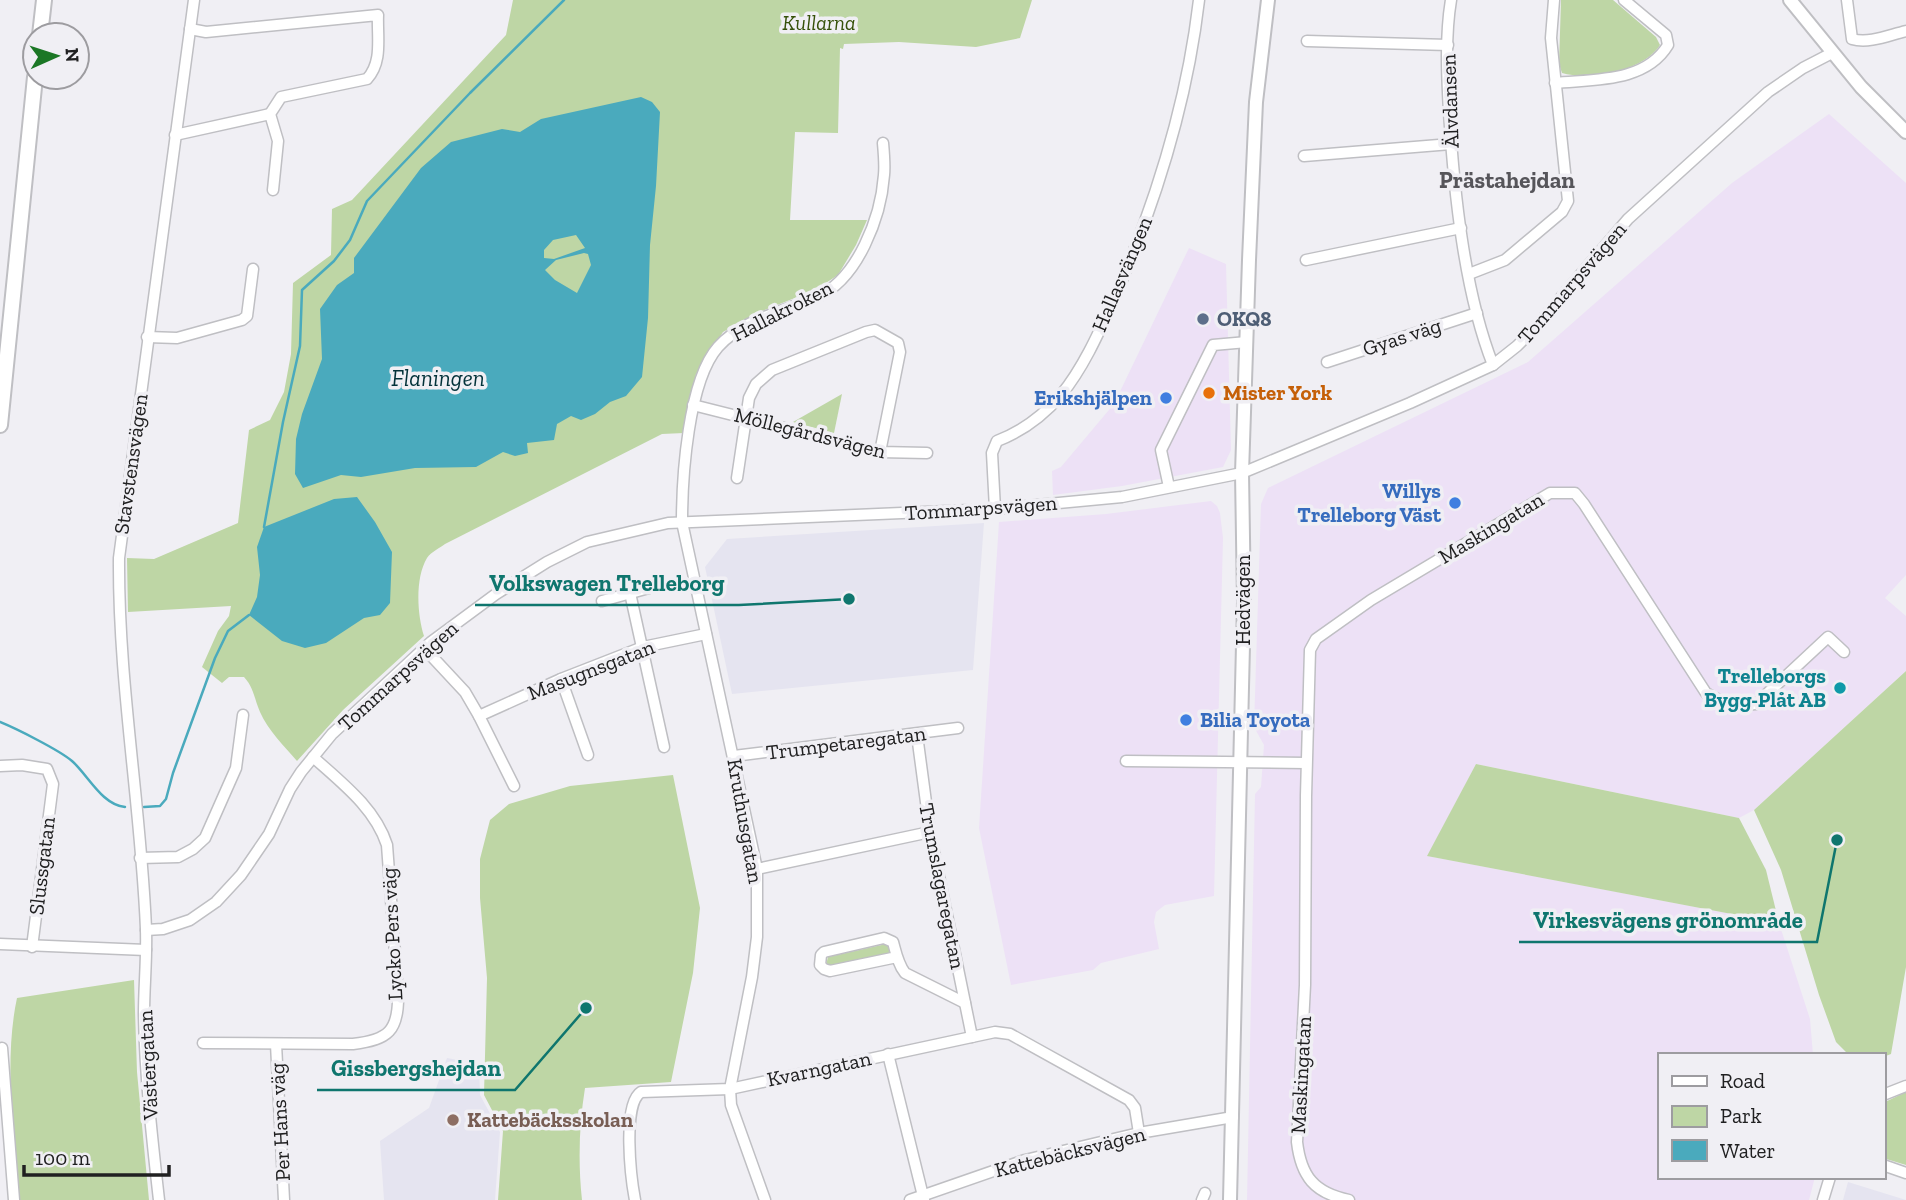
<svg xmlns="http://www.w3.org/2000/svg" width="1906" height="1200" font-family="'Zilla Slab',serif">
<style>
.built{fill:#e5e4f0}
.industrial{fill:#ede1f6}
.green{fill:#bed6a5}
.water{fill:#4aaabd;fill-rule:evenodd}
.lines{fill:none;stroke-linecap:round;stroke-linejoin:round}
.stream{stroke:#4aaabd;stroke-width:2.5}
.minor-casing{stroke:#bfbfc3;stroke-width:13}
.major-casing{stroke:#bfbfc3;stroke-width:16}
.highway-casing{stroke:#bfbfc3;stroke-width:18}
.minor{stroke:#fff;stroke-width:10}
.major{stroke:#fff;stroke-width:12}
.highway{stroke:#fff;stroke-width:14}
.service-dot{fill:#5c6f8a;stroke:#f0eff4;stroke-width:2.5}
.food-dot{fill:#e8710a;stroke:#f0eff4;stroke-width:2.5}
.shop-dot{fill:#3f7fe0;stroke:#f0eff4;stroke-width:2.5}
.culture-dot{fill:#0f9aa8;stroke:#f0eff4;stroke-width:2.5}
.education-dot{fill:#8d6e63;stroke:#f0eff4;stroke-width:2.5}
.labels{text-anchor:middle;stroke-width:7;stroke-linejoin:round;paint-order:stroke}
.park-label{font-size:21px;font-style:italic;fill:#36510a;stroke:#f0eff4}
.street-label{font-size:21px;fill:#202021;stroke:#f0eff4}
.service-label{font-size:21px;font-weight:bold;fill:#4e5e75;stroke:#f0eff4;text-anchor:start}
.food-label{font-size:21px;font-weight:bold;fill:#c56008;stroke:#f0eff4;text-anchor:start}
.shop-label{font-size:21px;font-weight:bold;fill:#366cbe;stroke:#f0eff4;text-anchor:end}
.culture-label{font-size:21px;font-weight:bold;fill:#0d838f;stroke:#f0eff4;text-anchor:end}
.education-label{font-size:21px;font-weight:bold;fill:#785e54;stroke:#f0eff4;text-anchor:start}
.neighbourhood-label{font-size:23px;font-weight:bold;fill:#56555a;stroke:#f0eff4}
.water-label{font-size:23px;font-style:italic;fill:#03323a;stroke:#f0eff4}
.leader{fill:none;stroke:#0f766e;stroke-width:2.5}
.callout-dot{fill:#0f766e;stroke:#f0eff4;stroke-width:2.5}
.callout-label{font-size:23px;text-anchor:middle;font-weight:bold;fill:#0f766e;stroke:#f0eff4;stroke-width:7;stroke-linejoin:round;paint-order:stroke}
</style>
<rect width="100%" height="100%" fill="#f0eff4"/>
<g class="built">
<polygon points="984,523 973,670 732,694 705,567 727,539"/>
<polygon points="447,1058 479,1064 480,1095 500,1132 495,1200 384,1200 380,1141 429,1108"/>
<polygon points="1848,1182 1906,1200 1843,1200"/>
</g>
<g class="industrial">
<polygon points="1829,114 1906,183 1906,575 1885,598 1906,616 1906,671 1754,810 1739,818 1476,764 1428,856 1779,923 1810,1019 1813,1055 1659,1055 1659,1177 1815,1177 1809,1200 1247,1200 1255,794 1261,787 1264,745 1254,727 1261,504 1268,488 1528,362 1732,183"/>
<polygon points="1189,248 1226,264 1231,450 1223,467 1122,486 1053,495 1052,471 1061,467 1114,404"/>
<polygon points="1211,501 1217,506 1220,513 1223,538 1214,896 1165,905 1156,912 1154,922 1159,949 1101,963 1093,970 1011,985 979,828 999,522 1106,514"/>
</g>
<g class="green">
<path d="M513,0H1032L1020,38L976,47L899,42L844,44L843,49L840,48L838,133L795,132L790,220H867L856,245L838,275L815,290L757,313L723,332L696,374L684,433L662,434L445,544C440,548 431,552 427,558C415,578 417,614 424,636L343,710L297,761C284,746 268,730 260,712C254,698 254,688 244,677H229L222,683L202,667L218,631L229,616L231,606L128,612L127,558L154,559L238,523L249,430L270,420L284,392L291,354L293,283L331,255L332,209L352,200L506,35Z"/>
<path d="M1561,0H1613L1656,37L1660,45C1644,71 1590,81 1562,73L1559,64Z"/>
<polygon points="842,394 834,433 793,422"/>
<polygon points="1906,671 1906,967 1891,1054 1883,1057 1883,1055 1849,1055 1836,1042 1819,995 1781,870 1754,810"/>
<polygon points="1476,764 1739,818 1766,870 1779,923 1427,856"/>
<path d="M673,775L700,908L693,973L671,1082L585,1088C579,1125 578,1163 582,1200H498L503,1131L484,1095L487,978L480,898V859L490,820L509,804L570,786Z"/>
<polygon points="886,944 890,946 891,950 888,954 829,967 826,965 828,957"/>
<path d="M134,980L137,1072L149,1200H20C13,1138 4,1058 17,998Z"/>
<polygon points="1906,1092 1906,1165 1883,1158 1883,1103"/>
</g>
<g class="water">
<path d="M641,97L652,102L660,112L656,186L650,245L648,318L642,377L626,396L610,402L595,414L581,420L571,416L557,424L554,440L527,443L528,453L515,456L503,452L476,467L415,468L361,477L341,475L303,488L295,474L296,439L302,414L322,359L320,309L337,285L354,273V258L421,168L451,142L502,129L520,132L541,119ZM576,235L585,248L554,259L544,258V250L553,240ZM584,253L588,254L591,265L577,293L555,280L545,270L556,260Z"/>
<polygon points="357,497 375,522 392,552 390,603 380,615 364,618 326,643 305,648 282,641 249,615 257,597 260,575 257,547 264,527 334,499"/>
</g>
<g class="lines">
<g class="stream">
<polyline points="264,527 283,422 300,346 302,290 334,261 350,240 367,201 470,93 564,0"/>
<path d="M0,722C17,729 59,750 72,761C88,775 102,805 125,807"/>
<polyline points="144,807 160,806 166,799 173,773 215,658 228,631 249,615"/>
</g>
<g class="minor-casing">
<g id="minor">
<path d="M1451,0C1445,36 1447,76 1449,112C1454,191 1464,291 1493,365"/>
<path d="M1847,0L1852,39C1869,44 1889,35 1906,31"/>
<path d="M190,29L206,32L378,15C377,37 383,62 367,79L281,97L270,114L278,141L273,190"/>
<polyline points="1307,41 1448,45"/>
<path d="M1555,83C1593,79 1645,83 1668,45L1666,35L1624,0"/>
<polyline points="175,135 270,114"/>
<polyline points="1304,156 1451,144"/>
<polyline points="1306,260 1461,228"/>
<polyline points="1469,274 1505,260 1562,212 1568,201 1551,38 1554,0"/>
<polyline points="147,337 177,338 242,320 247,316 253,269"/>
<polyline points="1327,362 1477,313"/>
<polyline points="693,405 880,452 927,453"/>
<polyline points="737,478 749,398 756,384 772,370 866,332 875,330 898,343 900,352 880,452"/>
<polyline points="1169,487 1161,450 1213,345 1247,342"/>
<path d="M995,509L992,453L997,441C1023,431 1043,416 1061,395C1084,367 1100,330 1115,297C1156,202 1187,103 1199,0"/>
<polyline points="630,593 664,747"/>
<polyline points="602,601 656,586"/>
<polyline points="424,648 465,692 479,716 514,786"/>
<polyline points="561,679 588,755"/>
<polyline points="479,716 561,679 643,647 706,634"/>
<polyline points="917,735 930,832 972,1037"/>
<polyline points="734,756 958,728"/>
<polyline points="1126,761 1306,763"/>
<polyline points="0,766 22,765 47,769 53,784 32,947"/>
<polyline points="140,858 178,857 193,849 205,838 236,768 243,715"/>
<polyline points="757,869 930,832"/>
<polyline points="146,930 163,929 190,920 216,902 241,875 269,834 290,789 301,772 332,734 431,642 496,594 547,562 587,542 668,523 995,509 1122,497 1242,473 1410,403 1493,365 1517,346 1535,328 1628,219 1768,92 1803,68 1832,53"/>
<polyline points="0,944 146,950"/>
<path d="M897,957L830,971L824,969L820,965L821,955L824,952L884,938L893,942C896,953 898,964 905,973L965,1003"/>
<path d="M203,1043L353,1044C388,1040 399,1031 398,994L387,845C375,808 342,783 313,757"/>
<polyline points="276,1044 284,1200"/>
<polyline points="2,1048 14,1200"/>
<polyline points="888,1054 924,1200"/>
<polyline points="1883,1095 1906,1086"/>
<polyline points="1883,1165 1906,1173"/>
<path d="M159,1200C152,1138 145,1077 144,1014C144,986 147,958 146,929C141,805 118,682 119,558L194,0"/>
<path d="M635,1200C631,1179 622,1104 641,1092L730,1089L995,1032L1010,1034L1129,1100L1135,1108L1139,1133"/>
<path d="M765,1200L731,1105L730,1089L752,977L757,937V869L682,522C682,477 688,381 718,347C744,318 784,312 817,297C858,279 881,217 884,175C885,165 884,154 883,143"/>
<polyline points="910,1200 1025,1160 1139,1133 1233,1117"/>
<polyline points="1202,1200 1205,1193"/>
<path d="M1349,1200C1314,1193 1301,1176 1297,1142L1305,985L1306,796L1310,650L1316,639L1371,600L1550,493H1575L1584,504L1706,693L1730,706L1756,704L1828,637L1844,652"/>
<polyline points="1823,1200 1830,1177"/>
</g>
</g>
<g class="major-casing">
<g id="major">
<polyline points="1790,0 1861,87 1906,132"/>
<polyline points="1230,1200 1244,602 1242,473 1249,260 1256,102 1268,0"/>
</g>
</g>
<g class="highway-casing">
<g id="highway">
<polyline points="40,35 44,0"/>
<polyline points="0,425 35,77"/>
</g>
</g>
<use href="#minor" class="minor"/>
<use href="#major" class="major"/>
<use href="#highway" class="highway"/>
</g>
<circle class="service-dot" cx="1203" cy="319" r="7"/>
<circle class="food-dot" cx="1209" cy="393" r="7"/>
<g class="shop-dot">
<circle cx="1166" cy="398" r="7"/>
<circle cx="1455" cy="503" r="7"/>
<circle cx="1186" cy="720" r="7"/>
</g>
<circle class="culture-dot" cx="1840" cy="688" r="7"/>
<circle class="education-dot" cx="453" cy="1120" r="7"/>
<g class="labels">
<g class="park-label">
<text x="819" y="30">Kullarna</text>
</g>
<g class="street-label">
<text transform="translate(1450 101) rotate(-92)" y="7">Älvdansen</text>
<text transform="translate(1122 274) rotate(-67)" y="7">Hallasvängen</text>
<text transform="translate(1572 283) rotate(-49)" y="7">Tommarpsvägen</text>
<text transform="translate(782 311) rotate(-27)" y="7">Hallakroken</text>
<text transform="translate(1402 337) rotate(-18)" y="7">Gyas väg</text>
<text transform="translate(810 433) rotate(14)" y="7">Möllegårdsvägen</text>
<text transform="translate(131 464) rotate(-82)" y="7">Stavstensvägen</text>
<text transform="translate(981 508) rotate(-4)" y="7">Tommarpsvägen</text>
<text transform="translate(1491 528) rotate(-31)" y="7">Maskingatan</text>
<text transform="translate(1243 600) rotate(-90)" y="7">Hedvägen</text>
<text transform="translate(591 670) rotate(-21)" y="7">Masugnsgatan</text>
<text transform="translate(398 676) rotate(-42)" y="7">Tommarpsvägen</text>
<text transform="translate(846 743) rotate(-7)" y="7">Trumpetaregatan</text>
<text transform="translate(745 821) rotate(80)" y="7">Kruthusgatan</text>
<text transform="translate(42 866) rotate(-83)" y="7">Slussgatan</text>
<text transform="translate(942 886) rotate(79)" y="7">Trumslagaregatan</text>
<text transform="translate(392 934) rotate(-93)" y="7">Lycko Pers väg</text>
<text transform="translate(148 1065) rotate(-93)" y="7">Västergatan</text>
<text transform="translate(819 1069) rotate(-12)" y="7">Kvarngatan</text>
<text transform="translate(1301 1075) rotate(-87)" y="7">Maskingatan</text>
<text transform="translate(280 1122) rotate(-93)" y="7">Per Hans väg</text>
<text transform="translate(1070 1152) rotate(-14)" y="7">Kattebäcksvägen</text>
</g>
<g class="service-label">
<text x="1217" y="326">OKQ8</text>
</g>
<g class="food-label">
<text x="1223" y="400">Mister York</text>
</g>
<g class="shop-label">
<text x="1152" y="405">Erikshjälpen</text>
<text x="1441" y="498">Willys<tspan x="1441" dy="24">Trelleborg Väst</tspan></text>
<text x="1200" y="727" text-anchor="start">Bilia Toyota</text>
</g>
<g class="culture-label">
<text x="1826" y="683">Trelleborgs<tspan x="1826" dy="24">Bygg-Plåt AB</tspan></text>
</g>
<g class="education-label">
<text x="467" y="1127">Kattebäcksskolan</text>
</g>
<g class="neighbourhood-label">
<text x="1507" y="188">Prästahejdan</text>
</g>
<g class="water-label">
<text x="438" y="386">Flaningen</text>
</g>
</g>
<path class="leader" d="M849 599L739 605H475M1837 840L1817 942H1519M586 1008L515 1090H317"/>
<g class="callout-dot">
<circle cx="849" cy="599" r="7"/>
<circle cx="1837" cy="840" r="7"/>
<circle cx="586" cy="1008" r="7"/>
</g>
<g class="callout-label">
<text x="607" y="591">Volkswagen Trelleborg</text>
<text x="1668" y="928">Virkesvägens grönområde</text>
<text x="416" y="1076">Gissbergshejdan</text>
</g>
<rect x="1658" y="1053" width="228" height="126" fill="#f0eff4" stroke="#9d9ca0" stroke-width="2"/>
<rect x="1672" y="1076" width="35" height="10" fill="#ffffff" stroke="#9d9ca0" stroke-width="2"/>
<text x="1720" y="1088" font-size="21" fill="#202021">Road</text>
<rect x="1672" y="1106" width="35" height="21" fill="#bed6a5" stroke="#9d9ca0" stroke-width="2"/>
<text x="1720" y="1123" font-size="21" fill="#202021">Park</text>
<rect x="1672" y="1140" width="35" height="21" fill="#4aaabd" stroke="#9d9ca0" stroke-width="2"/>
<text x="1720" y="1158" font-size="21" fill="#202021">Water</text>
<g transform="translate(56 56) rotate(87)"><circle r="33" fill="#f0eff4" stroke="#9d9ca0" stroke-width="2"/>
<path d="M0-5L12 26L0 18L-12 26Z" fill="#1b7725"/>
<text y="-10" font-size="19" font-weight="bold" text-anchor="middle" fill="#202021">N</text>
</g>
<path d="M24 1165v10h145v-10" fill="none" stroke="#202021" stroke-width="3.5"/>
<text x="35" y="1165" font-size="21" fill="#202021" stroke="#f0eff4" stroke-width="5" paint-order="stroke">100 m</text>
</svg>
